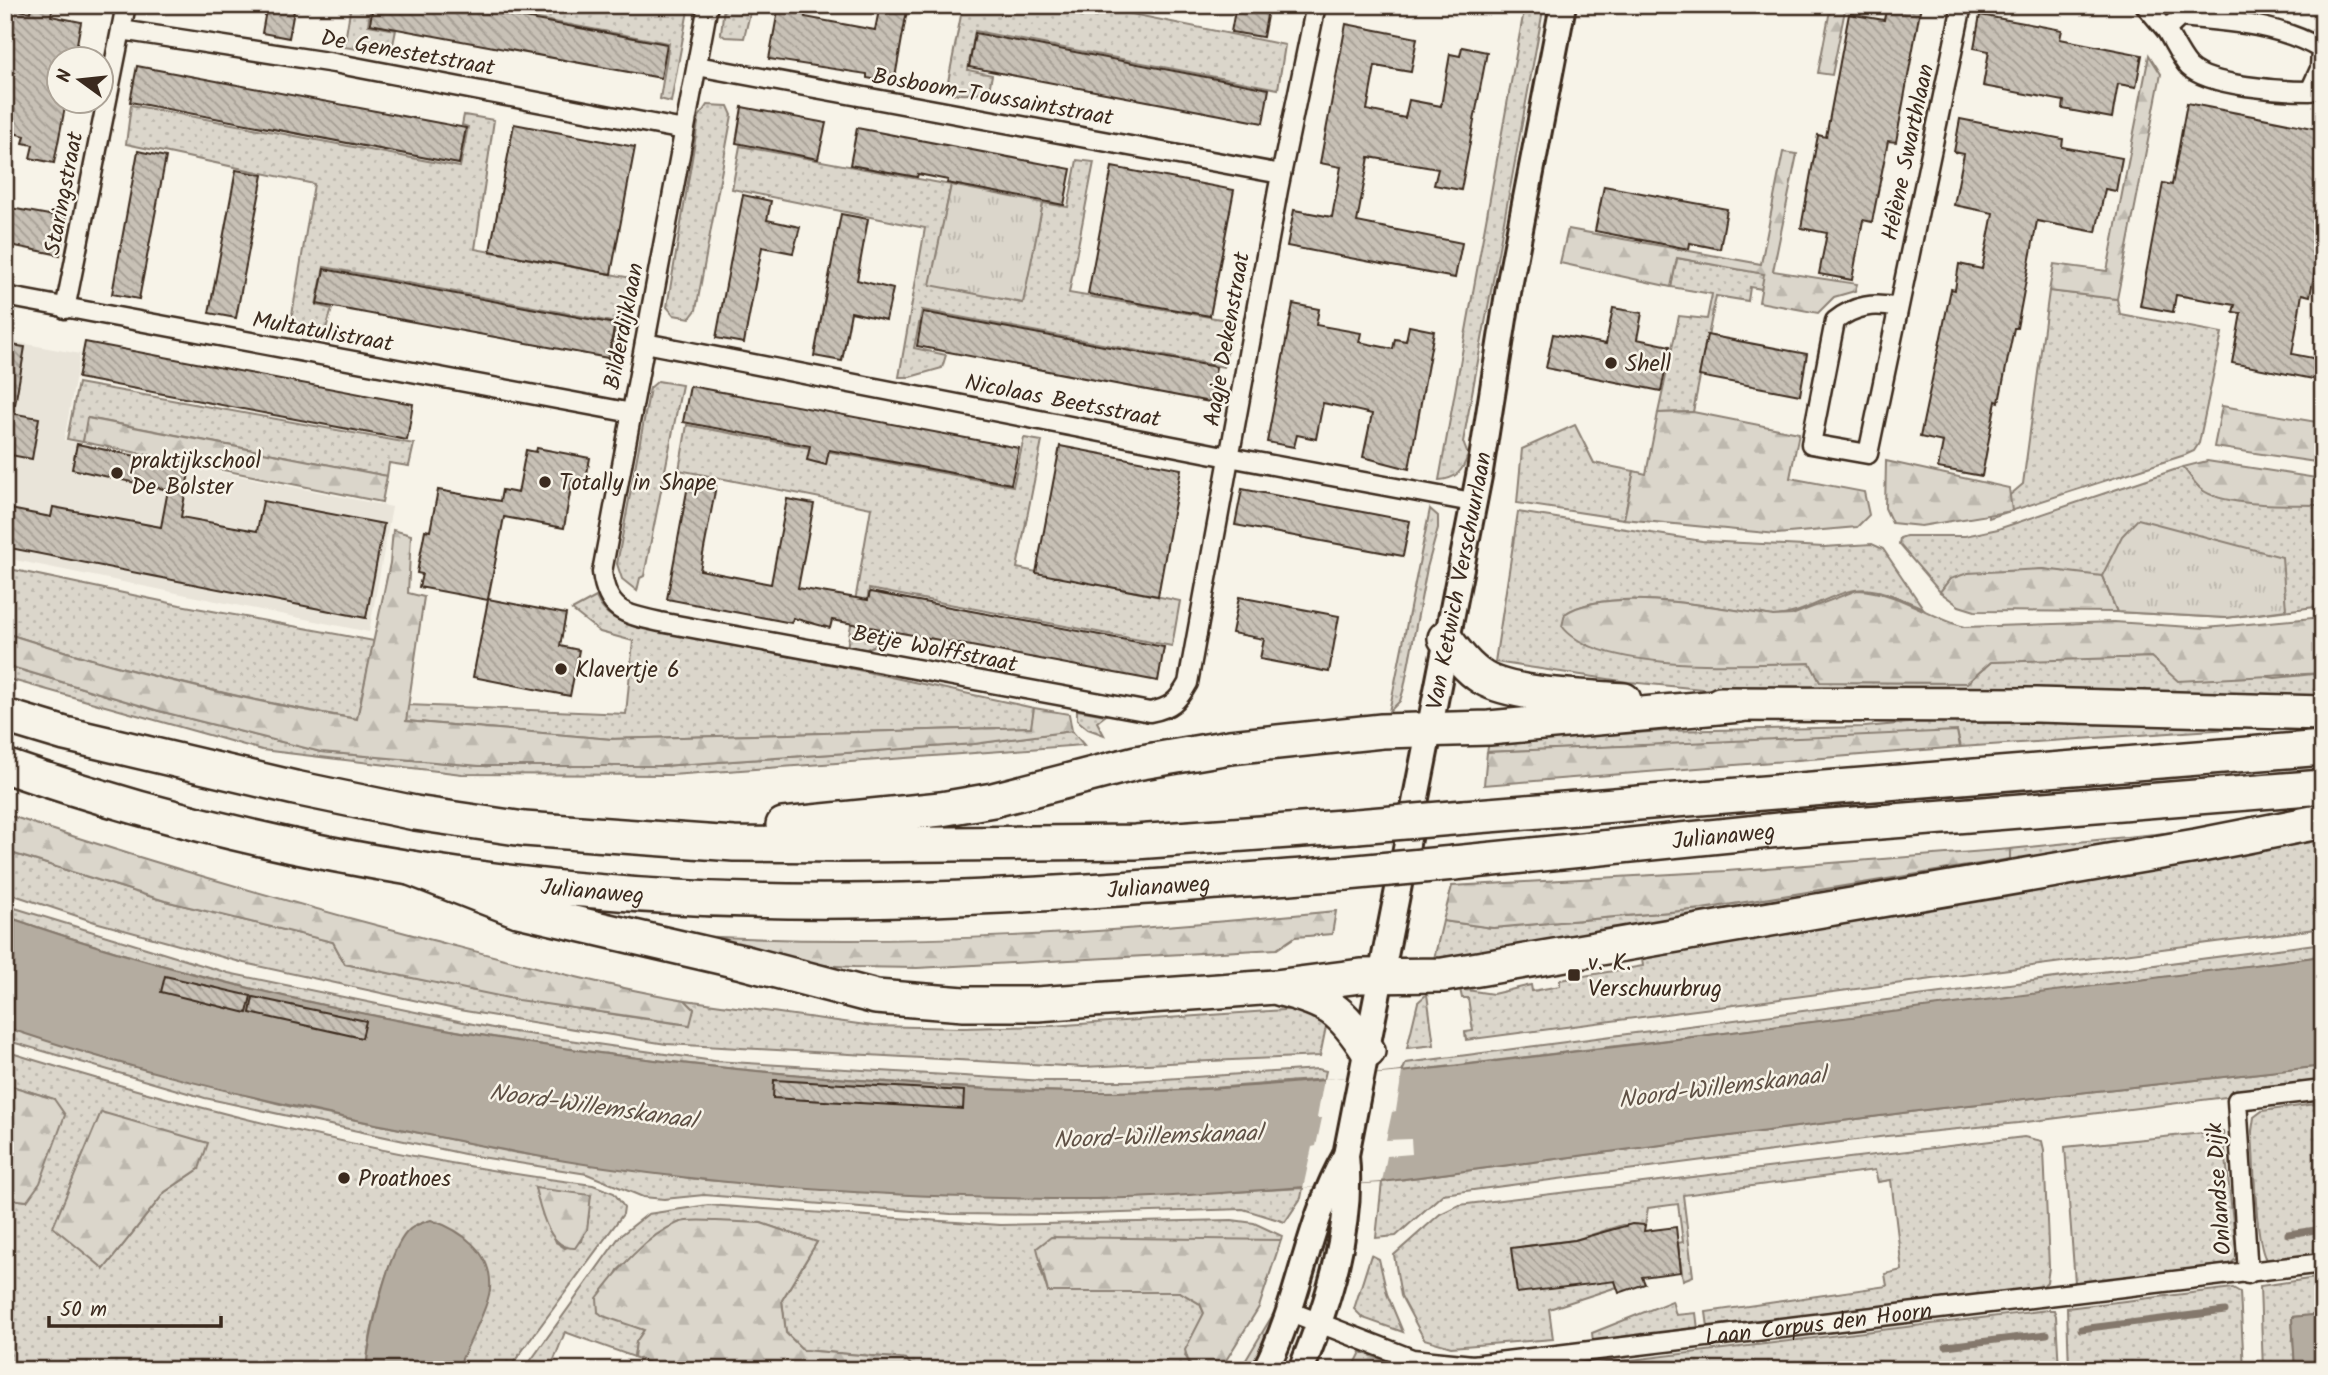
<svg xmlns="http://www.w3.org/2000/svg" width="2328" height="1375" font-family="Kalam,sans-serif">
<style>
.built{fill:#e9e4d9}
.grass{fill:url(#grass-dots);stroke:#8b8074;stroke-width:2;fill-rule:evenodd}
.forest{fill:url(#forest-firs);stroke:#8b8074;stroke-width:2}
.park{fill:url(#park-tufts);stroke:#8b8074;stroke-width:2}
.water{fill:#b4aca0;stroke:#84786c;stroke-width:2}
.pier{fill:#f7f3e8}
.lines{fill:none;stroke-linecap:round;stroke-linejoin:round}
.stream{stroke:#84786c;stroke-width:7}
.building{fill:url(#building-back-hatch);stroke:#3b2a1e;stroke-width:2}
.street-casing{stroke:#3b2a1e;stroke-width:23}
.secondary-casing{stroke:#3b2a1e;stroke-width:30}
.highway-casing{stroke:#3b2a1e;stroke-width:38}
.street{stroke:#f7f3e8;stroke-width:18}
.secondary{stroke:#f7f3e8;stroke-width:24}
.highway{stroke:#f7f3e8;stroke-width:33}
.highway-bridge-casing{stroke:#3b2a1e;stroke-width:38;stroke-linecap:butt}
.highway-bridge{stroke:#f7f3e8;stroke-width:33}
.poi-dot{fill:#3b2a1e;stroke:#f7f3e8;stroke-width:2.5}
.labels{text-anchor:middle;stroke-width:5;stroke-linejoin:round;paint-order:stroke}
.street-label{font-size:23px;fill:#3b2a1e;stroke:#f7f3e8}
.poi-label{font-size:23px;fill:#3b2a1e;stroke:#f7f3e8;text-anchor:start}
.water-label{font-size:24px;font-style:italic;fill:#5f5145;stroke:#f7f3e8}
</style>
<defs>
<pattern id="grass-dots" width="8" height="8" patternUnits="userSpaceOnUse" patternTransform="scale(1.75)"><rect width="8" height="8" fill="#dbd6cb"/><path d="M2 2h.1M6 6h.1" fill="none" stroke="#bdb8ae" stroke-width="1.8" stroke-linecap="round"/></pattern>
<pattern id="forest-firs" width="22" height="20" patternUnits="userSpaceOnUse" patternTransform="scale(1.75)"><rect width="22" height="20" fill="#dbd6cb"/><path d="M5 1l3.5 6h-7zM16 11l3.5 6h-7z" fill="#bdb8ae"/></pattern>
<pattern id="park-tufts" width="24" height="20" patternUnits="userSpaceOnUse" patternTransform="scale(1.75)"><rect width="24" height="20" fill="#dbd6cb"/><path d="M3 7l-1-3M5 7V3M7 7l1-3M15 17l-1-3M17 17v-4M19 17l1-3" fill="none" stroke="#bdb8ae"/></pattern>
<pattern id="building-back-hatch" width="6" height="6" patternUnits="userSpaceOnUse" patternTransform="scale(1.75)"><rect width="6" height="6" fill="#c8c1b6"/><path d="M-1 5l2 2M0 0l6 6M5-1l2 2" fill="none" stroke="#a49d93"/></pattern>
</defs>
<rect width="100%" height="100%" fill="#f7f3e8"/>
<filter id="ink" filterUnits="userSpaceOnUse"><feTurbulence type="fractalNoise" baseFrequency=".0143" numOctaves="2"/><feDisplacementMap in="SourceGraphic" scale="14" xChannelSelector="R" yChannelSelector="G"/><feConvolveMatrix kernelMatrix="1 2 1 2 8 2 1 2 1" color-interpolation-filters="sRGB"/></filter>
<g filter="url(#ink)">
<polygon class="built" points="5,340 80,354 64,440 392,507 369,632 5,558"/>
<g class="grass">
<polygon points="351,5 371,5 368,25 396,30 391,54 344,47"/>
<polygon points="462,5 689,5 671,102 660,99 669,43"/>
<polygon points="724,5 752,5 744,38 725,37 721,34"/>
<path d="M963,5H1122V12L1285,45L1278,89L975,31L968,70L992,75L989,90C974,94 962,96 946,92Z"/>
<path d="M1525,5H1544L1463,442L1468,455C1463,471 1456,479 1439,480Z"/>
<polygon points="131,105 460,167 468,127 462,125 464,115 494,120 475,249 637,279 619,370 606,371 617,323 324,267 316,305 332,309 325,332 290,327 314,184 126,144"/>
<polygon points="707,105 728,106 732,115 696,310 690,318 674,315 667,307 699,117"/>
<polygon points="740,146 951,185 931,284 1022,303 1043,203 1068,207 1077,160 1094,162 1069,293 1233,321 1224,367 922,310 914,348 946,355 942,368 910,377 899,377 925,228 732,189"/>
<polygon points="1677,258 1765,274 1762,289 1750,287 1748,301 1716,296 1693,412 1658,413 1679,316 1707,319 1712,294 1671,287"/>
<polygon points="2049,291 2117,299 2120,314 2222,333 2199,443 2194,451 2185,455 1989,518 1989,504 2010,495 2023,484"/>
<polygon points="658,381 682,385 644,576 640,578 637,591 622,579 617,564 650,388"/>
<polygon points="78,383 414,444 409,466 389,463 387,476 88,418 83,442 67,439"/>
<polygon points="687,425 1013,486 1024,438 1042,441 1017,568 1180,601 1172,646 869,589 863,628 879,631 875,645 863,651 847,648 871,508 679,470"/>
<polygon points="1575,425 1594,463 1634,471 1624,519 1517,503 1522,449"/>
<polygon points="2183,467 2200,488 2269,503 2323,505 2323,606 2226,618 2117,612 2107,582 2043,569 1950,579 1940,592 1899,544 1900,538 1906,536 1965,536 1998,529"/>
<polygon points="1430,509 1438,516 1438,528 1427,568 1404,688 1400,701 1389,712"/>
<path d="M1518,512L1702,541L1824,547L1872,544L1883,549L1923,608C1904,600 1877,586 1855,590C1826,595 1804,615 1773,616C1723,608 1607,585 1565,614L1586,645C1664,667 1731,664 1811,663L1820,682L1967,683L1991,662L2032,660L2151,657L2275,678L2323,673V699L1702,689L1628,682L1495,662Z"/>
<path d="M5,568L180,605L374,641L357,719C237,699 121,670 5,633Z"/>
<path d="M596,597C604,616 619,622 637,627L844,667L1034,708L1032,727L611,739L406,721L408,705L626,714L633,641L600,632L572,610Z"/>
<polygon points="5,665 159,711 321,752 480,766 662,766 974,744 1072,731 1084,745 671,775 462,774 262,750 5,678"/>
<polygon points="1077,710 1106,715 1097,722 1104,735 1088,729 1077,720"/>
<polygon points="1974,717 2318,723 1961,747 1957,732 1487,752 1489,743 1664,731 1865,727"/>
<polygon points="2300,819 1433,963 1443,921 1493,928 1702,909 2010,859 2010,849"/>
<polygon points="2323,835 2323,928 1466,1040 1465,1032 1473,1031 1468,998 1462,998 1460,989 1493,994 1531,985 1532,991 1560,986 1560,980 1643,966 1642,959 1701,940"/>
<path d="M5,851L165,901L333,942L345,964C460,988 573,1010 689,1025L694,1009L685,1000L873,1026L963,1028L1051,1026L1299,1009L1327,1022L1320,1056L1083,1067L666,1044L459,1010L244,963L95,922L5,892Z"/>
<path d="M5,905L228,973L507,1031L714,1061L1045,1081H1133L1318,1069L1326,1071L1324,1079C1251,1085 1177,1092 1103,1092C1006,1092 910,1084 814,1076C541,1053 265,1007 5,916Z"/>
<polygon points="2323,943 2323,956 1979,1002 1402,1072 1406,1063"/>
<polygon points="1427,994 1434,1045 1407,1048 1418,1002"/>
<polygon points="5,1027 114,1061 292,1107 517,1153 704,1180 897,1193 1100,1199 1303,1188 1301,1198 1285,1222 1243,1209 1061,1215 951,1214 704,1195 664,1199 643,1197 587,1174 469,1155 205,1098 5,1040"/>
<path d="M5,1051C197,1111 394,1160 593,1185L614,1193L624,1207L623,1214L508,1370H455L490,1291L417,1224C386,1247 369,1333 366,1370H5V1207L10,1199L27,1201L54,1099L5,1084ZM102,1112L199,1169L165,1192L104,1269ZM535,1188L589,1216L582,1241L565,1248L556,1242Z"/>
<polygon points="2323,1066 2323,1085 2018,1123 1887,1136 1443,1194 1396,1236 1376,1238 1382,1182 1933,1109"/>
<path d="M2323,1103V1254L2267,1261C2255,1248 2254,1154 2252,1131L2254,1117L2262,1111Z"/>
<polygon points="2223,1131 2237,1258 2230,1264 2075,1283 2065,1147"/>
<polygon points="2024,1137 2042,1141 2044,1150 2049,1267 2047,1282 2042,1287 1708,1327 1706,1312 1887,1286 1885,1274 1902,1270 1891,1180 1878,1182 1875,1170 1683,1195 1693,1276 1683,1280 1678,1243 1683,1242 1678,1204 1648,1208 1645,1225 1622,1225 1575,1240 1512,1248 1615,1281 1617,1287 1549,1309 1553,1339 1451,1347 1424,1339 1401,1296 1394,1255 1440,1214 1459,1205"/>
<path d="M708,1205L1000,1225L1232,1220L1254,1223L1282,1236L1281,1240L1039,1264L1048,1292H1180L1200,1304L1204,1313C1199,1330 1188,1339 1185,1356L1196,1370H915L906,1359L803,1350L786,1333L782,1300L817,1242L761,1223L680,1222L644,1246L618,1270L598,1312L644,1330L636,1342L634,1357L565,1332L550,1370H524L620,1236L648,1214Z"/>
<polygon points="1371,1255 1379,1259 1387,1294 1403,1332 1363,1318 1354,1309"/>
<polygon points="2323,1277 2323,1314 2292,1317 2295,1370 2263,1370 2260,1286"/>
<polygon points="2233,1288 2240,1292 2244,1370 2069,1370 2067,1308"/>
<polygon points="1672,1301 1676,1315 1696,1313 1698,1329 1593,1341 1592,1333"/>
<polygon points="2048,1310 2054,1310 2056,1316 2059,1370 1771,1370 1766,1367 1730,1367 1728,1370 1547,1370"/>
<polygon points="1275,1311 1280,1314 1251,1370 1240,1370"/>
</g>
<g class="forest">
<polygon points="1831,5 1846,5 1832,75 1818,73"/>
<polygon points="2149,55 2161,74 2117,299 2049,291 2054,264 2107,271"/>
<polygon points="1783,152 1797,154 1773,271 1857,284 1855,291 1834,297 1818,313 1759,302 1764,274 1677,258 1671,287 1560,263 1568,229 1761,264"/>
<polygon points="2222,406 2323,423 2323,463 2214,447"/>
<polygon points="1693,412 1799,433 1790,478 1864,492 1869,515 1857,527 1777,534 1624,519 1634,471 1646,474 1658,413"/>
<polygon points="87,418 387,476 382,502 83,442"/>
<polygon points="1886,461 2009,488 2012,511 1921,526 1892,523 1885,508"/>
<path d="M2207,461L2323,479V505C2292,504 2225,508 2201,489C2194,483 2189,474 2183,467Z"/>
<path d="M393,530L411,535L408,593L424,597L406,721L611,739L1031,727L1034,708L1069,714L1072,731L974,744L662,766H480L321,752L159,711L5,665V633C121,670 237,700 357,719L390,563Z"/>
<polygon points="2043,569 2102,576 2117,612 1975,611 1959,606 1940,592 1950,579 1968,573"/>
<path d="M1857,590C1897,591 1927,616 1964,627L2114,622L2206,628L2323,617V673L2178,681L2151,657L1991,662L1967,683L1820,682L1810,663C1754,664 1597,674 1562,626L1565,614C1607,585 1723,608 1773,616L1792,615Z"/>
<polygon points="1957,731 1960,747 1484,785 1487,752"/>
<path d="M5,814C146,861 289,903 432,940C516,962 600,985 685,1000L694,1009L690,1025L518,1000L345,964L333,942L165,901L5,851Z"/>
<polygon points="2010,849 2010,859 1702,909 1493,928 1443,921 1452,886 1727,871"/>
<path d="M1336,911L1332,934L1295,937L1277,949L917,968L854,967L782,963L681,935C902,949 1116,932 1336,911Z"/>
<polygon points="5,1084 54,1099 65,1115 40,1183 27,1201 10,1199 5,1195"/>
<polygon points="101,1112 208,1143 199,1169 165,1192 104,1269 53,1227"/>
<path d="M535,1188L591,1195L587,1230L575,1248C548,1249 541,1210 535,1188Z"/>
<path d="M716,1221L761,1223L817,1242L782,1300L786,1333L803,1350L906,1359L915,1370H667L634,1357L636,1342L644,1330L603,1316L598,1312L597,1298C618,1270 645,1236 678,1223C688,1219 705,1221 716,1221Z"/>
<polygon points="1051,1237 1281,1240 1259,1307 1220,1370 1196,1370 1189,1364 1185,1350 1204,1313 1200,1304 1180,1292 1048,1292 1037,1248"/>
<polygon points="1361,1352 1411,1370 1352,1370"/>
</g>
<g class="park">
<polygon points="951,185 1043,203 1023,303 930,285"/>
<polygon points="2138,519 2282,557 2286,610 2226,618 2117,612 2102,576 2122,536"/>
</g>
<g class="water">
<path d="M5,916C264,1007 539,1053 812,1076C910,1084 1008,1093 1106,1092C1278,1091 1451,1066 1622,1046C1856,1017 2089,987 2323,956V1066L1933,1109L1382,1182C1286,1187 1190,1198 1095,1199C935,1199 771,1191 612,1168C531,1157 451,1139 371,1123C248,1097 124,1068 5,1027Z"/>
<path d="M431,1220C461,1230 493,1252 490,1289C488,1308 469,1342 461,1361L455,1370H366C369,1338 386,1255 407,1232C413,1225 422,1223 431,1220Z"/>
<polygon points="2323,1314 2323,1370 2295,1370 2292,1317"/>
</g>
<polygon class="pier" points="1402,1072 1396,1111 1392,1112 1386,1140 1411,1139 1412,1154 1387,1156 1382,1182 1303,1188 1312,1147 1316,1146 1322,1118 1317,1118 1324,1079"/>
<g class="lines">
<g class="stream">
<polyline points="2288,1234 2323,1229"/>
<polyline points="2081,1329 2225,1311"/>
<polyline points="1946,1346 2047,1334"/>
</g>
</g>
<g class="building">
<polygon points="32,5 53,5 51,16 81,22 74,60 60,60 60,102 66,102 54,163 30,158 33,145 23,143 25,136 5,131 5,7 30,12"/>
<polygon points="267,5 295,5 289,38 262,33"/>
<polygon points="373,5 453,5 667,44 661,78 370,24"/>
<polygon points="779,5 807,5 805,17 875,30 880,5 908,5 894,83 867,78 867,74 769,59"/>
<polygon points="1236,5 1269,5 1263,37 1231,32"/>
<polygon points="1887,5 1921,5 1896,142 1888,141 1872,222 1863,220 1852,280 1819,274 1827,233 1801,228 1818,135 1826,137 1849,14 1884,20"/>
<polygon points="1980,15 2062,30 2060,39 2142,55 2136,87 2118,84 2112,118 2063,109 2064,101 1983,86 1989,51 1974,48"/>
<polygon points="1346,24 1417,38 1411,72 1375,66 1367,110 1405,118 1409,100 1441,106 1450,54 1460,56 1462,47 1487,52 1461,190 1434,185 1438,169 1369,157 1357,222 1462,243 1455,278 1287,246 1294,210 1332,217 1341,167 1320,163"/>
<polygon points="975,33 1269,89 1263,123 969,67"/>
<polygon points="137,66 466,128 459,164 130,102"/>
<polygon points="2187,103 2323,130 2323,230 2310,296 2302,294 2292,354 2323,360 2323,381 2232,363 2241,313 2233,312 2235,305 2176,295 2173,312 2140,306 2163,183 2172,185"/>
<polygon points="742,107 826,123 818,159 736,143"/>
<polygon points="1960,119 2063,139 2062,147 2122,158 2116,191 2105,189 2096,232 2037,221 2017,328 2014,328 1999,402 1996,401 1982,476 1938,468 1943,442 1920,437 1951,289 1955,290 1959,264 1982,269 1993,213 1954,205 1964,154 1954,152"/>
<polygon points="514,124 635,147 611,274 490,251"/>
<polygon points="857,128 1071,169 1064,205 947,183 948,180 918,174 917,177 850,165"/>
<polygon points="138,151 166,157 139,299 112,294"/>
<polygon points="1112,167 1234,190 1210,316 1088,294"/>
<polygon points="236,170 263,175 236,318 209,313"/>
<polygon points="1604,186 1727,209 1720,249 1690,243 1689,249 1595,231"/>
<polygon points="743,195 771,201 767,220 800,227 793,253 762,247 744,343 716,338"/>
<polygon points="5,207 66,218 60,255 5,244"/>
<polygon points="841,214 868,219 857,280 893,289 886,320 851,312 842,361 814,356"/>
<polygon points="324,269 615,324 608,358 317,304"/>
<polygon points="1293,304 1319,309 1316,325 1361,333 1359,342 1393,349 1395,339 1406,341 1409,326 1434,331 1409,469 1363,457 1372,414 1323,403 1316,439 1297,435 1294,447 1267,442"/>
<polygon points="1613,308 1642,313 1637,339 1670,346 1661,391 1546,368 1553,334 1606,344"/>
<polygon points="923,312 1216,367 1210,402 917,346"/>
<polygon points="1707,335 1807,354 1800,395 1699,376"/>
<polygon points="85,342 413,404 407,440 78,378"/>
<polygon points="5,344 25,347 15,405 5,404"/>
<polygon points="690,386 1019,448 1011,484 829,450 826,465 807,460 810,446 683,422"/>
<polygon points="5,412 39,418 32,459 5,454"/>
<polygon points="77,444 190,467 181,517 257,531 263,501 384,524 366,618 5,547 5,508 51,517 53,507 161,527 168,490 72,469"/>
<polygon points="1060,446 1181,469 1158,596 1036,573"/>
<polygon points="537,448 590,458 585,484 572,481 564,528 504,517 488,599 566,614 560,646 579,650 570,696 473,677 488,600 419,587 422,574 417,573 425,530 430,531 438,490 500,501 502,490 518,493 526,450 536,452"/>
<polygon points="689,480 716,486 700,570 771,584 787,499 814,504 798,588 868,600 870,592 1164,647 1158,681 832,620 830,628 793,618 792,623 667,599"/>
<polygon points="1242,489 1410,521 1403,556 1235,525"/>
<polygon points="1239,597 1339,616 1329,672 1260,659 1264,639 1232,633"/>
<polygon points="165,976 251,996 247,1013 161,992"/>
<polygon points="253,997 366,1021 362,1038 250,1013"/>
<polygon points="774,1080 964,1091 963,1109 773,1098"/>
<polygon points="1632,1224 1645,1225 1644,1231 1676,1227 1681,1272 1642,1277 1645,1284 1619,1293 1615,1281 1517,1293 1511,1248 1575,1240"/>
</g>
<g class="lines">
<g class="street-casing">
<g id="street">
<path d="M708,5L602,572C607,611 624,614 660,622L1150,712C1171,708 1178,701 1188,683L1278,190L1316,5"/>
<path d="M2145,5L2166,30L2180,17C2227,21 2279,24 2321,49L2320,69L2310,91C2282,91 2209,86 2189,67C2180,57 2173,41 2166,30"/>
<polyline points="121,30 334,63 684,130"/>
<polyline points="697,66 1281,174"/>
<polyline points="5,296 632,413"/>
<path d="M1898,308C1874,303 1855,305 1835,321L1811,444L1868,454L1962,5"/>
<polyline points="65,309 126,5"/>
<polyline points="645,343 1229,457 1472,502"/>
<polyline points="2248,1274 2237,1100 2323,1090"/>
<path id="s1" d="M1291,1312L1412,1359L1473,1365L2323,1263"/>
</g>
</g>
<g class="secondary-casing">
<g id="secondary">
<path d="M1265,1370C1301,1300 1307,1221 1346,1155"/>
<path id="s2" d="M1301,1370C1328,1304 1353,1227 1346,1155L1480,471L1509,287L1563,5"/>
</g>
</g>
<g class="highway-casing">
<g id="highway">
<path d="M1445,638C1456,653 1467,668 1483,678C1513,696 1588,697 1624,700"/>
<polyline points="1720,704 2036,705 2323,713"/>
<polyline points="5,716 65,734 295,788 415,813 524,829 734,844 846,845 1135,842 1357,826"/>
<path id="s3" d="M5,766C276,860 563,904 850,901C1016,899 1181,884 1347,873"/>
<polyline points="1464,817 2323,748"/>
<polyline points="783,825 941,809 993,800 1136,763 1230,747 1382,731 1489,728 1740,705"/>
<path id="s4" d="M1454,863L1779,830L2323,787"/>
<polyline points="410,868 518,910 742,962 876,997 964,1004 1037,1004 1275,987 1361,976 1443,975 2196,846 2323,821"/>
<path d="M1281,989C1328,1001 1341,1009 1368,1051"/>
</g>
</g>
<use href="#street" class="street"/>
<use href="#secondary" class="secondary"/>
<use href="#highway" class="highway"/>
<g class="highway-bridge-casing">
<g id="highway-bridge">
<polyline points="1357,826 1464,817"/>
<polyline points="1347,873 1454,863"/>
</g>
</g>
<use href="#highway-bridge" class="highway-bridge"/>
</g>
</g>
<g class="poi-dot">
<circle cx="1611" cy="363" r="7"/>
<circle cx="117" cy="473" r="7"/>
<circle cx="545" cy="482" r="7"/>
<circle cx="561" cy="669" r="7"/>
<rect x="1567" y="968" width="14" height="14" rx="3.5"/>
<circle cx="344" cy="1178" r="7"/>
</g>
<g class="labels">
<g class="street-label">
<text transform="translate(408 52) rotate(10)" y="8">De Genestetstraat</text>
<text transform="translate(993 96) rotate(10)" y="8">Bosboom-Toussaintstraat</text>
<text transform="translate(1907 152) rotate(-78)" y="8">Hélène Swarthlaan</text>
<text transform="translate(63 193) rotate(-79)" y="8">Staringstraat</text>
<text transform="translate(623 326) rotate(-79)" y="8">Bilderdijklaan</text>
<text transform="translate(323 331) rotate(10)" y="8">Multatulistraat</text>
<text transform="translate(1226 339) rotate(-80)" y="8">Aagje Dekenstraat</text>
<text transform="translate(1063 400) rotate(11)" y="8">Nicolaas Beetsstraat</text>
<text dy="8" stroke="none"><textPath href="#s2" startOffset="807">Van Ketwich Verschuurlaan</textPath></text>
<text transform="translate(935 648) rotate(11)" y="8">Betje Wolffstraat</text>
<text dy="8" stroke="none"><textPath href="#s4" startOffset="271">Julianaweg</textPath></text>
<text dy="8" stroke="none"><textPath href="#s3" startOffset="1169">Julianaweg</textPath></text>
<text dy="8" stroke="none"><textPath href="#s3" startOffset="602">Julianaweg</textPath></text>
<text transform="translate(2218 1189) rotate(-94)" y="8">Onlandse Dijk</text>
<text dy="8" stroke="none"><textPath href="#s1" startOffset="539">Laan Corpus den Hoorn</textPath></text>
</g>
<g class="poi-label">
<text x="1625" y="371">Shell</text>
<text x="131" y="468">praktijkschool<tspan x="131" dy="26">De Bolster</tspan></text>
<text x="559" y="490">Totally in Shape</text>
<text x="575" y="677">Klavertje 6</text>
<text x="1588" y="970">v. K.<tspan x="1588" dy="26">Verschuurbrug</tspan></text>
<text x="358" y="1186">Proathoes</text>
</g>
<g class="water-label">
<text transform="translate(1722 1087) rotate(-7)" y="8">Noord-Willemskanaal</text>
<text transform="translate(593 1106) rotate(8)" y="8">Noord-Willemskanaal</text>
<text transform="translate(1158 1136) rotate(-2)" y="8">Noord-Willemskanaal</text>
</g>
</g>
<rect width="2328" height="1375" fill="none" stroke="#f7f3e8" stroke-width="28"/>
<rect x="14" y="14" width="2300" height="1347" fill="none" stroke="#3b2a1e" stroke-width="2.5" filter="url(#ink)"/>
<g transform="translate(80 80) rotate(285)"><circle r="33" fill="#f7f3e8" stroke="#aca397" stroke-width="2"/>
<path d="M0-5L12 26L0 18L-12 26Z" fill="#3b2a1e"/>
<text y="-10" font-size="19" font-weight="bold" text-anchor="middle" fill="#3b2a1e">N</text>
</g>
<path d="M49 1316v10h172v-10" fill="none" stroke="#3b2a1e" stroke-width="3.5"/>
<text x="60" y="1316" font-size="21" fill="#3b2a1e" stroke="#f7f3e8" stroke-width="5" paint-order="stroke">50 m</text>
</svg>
